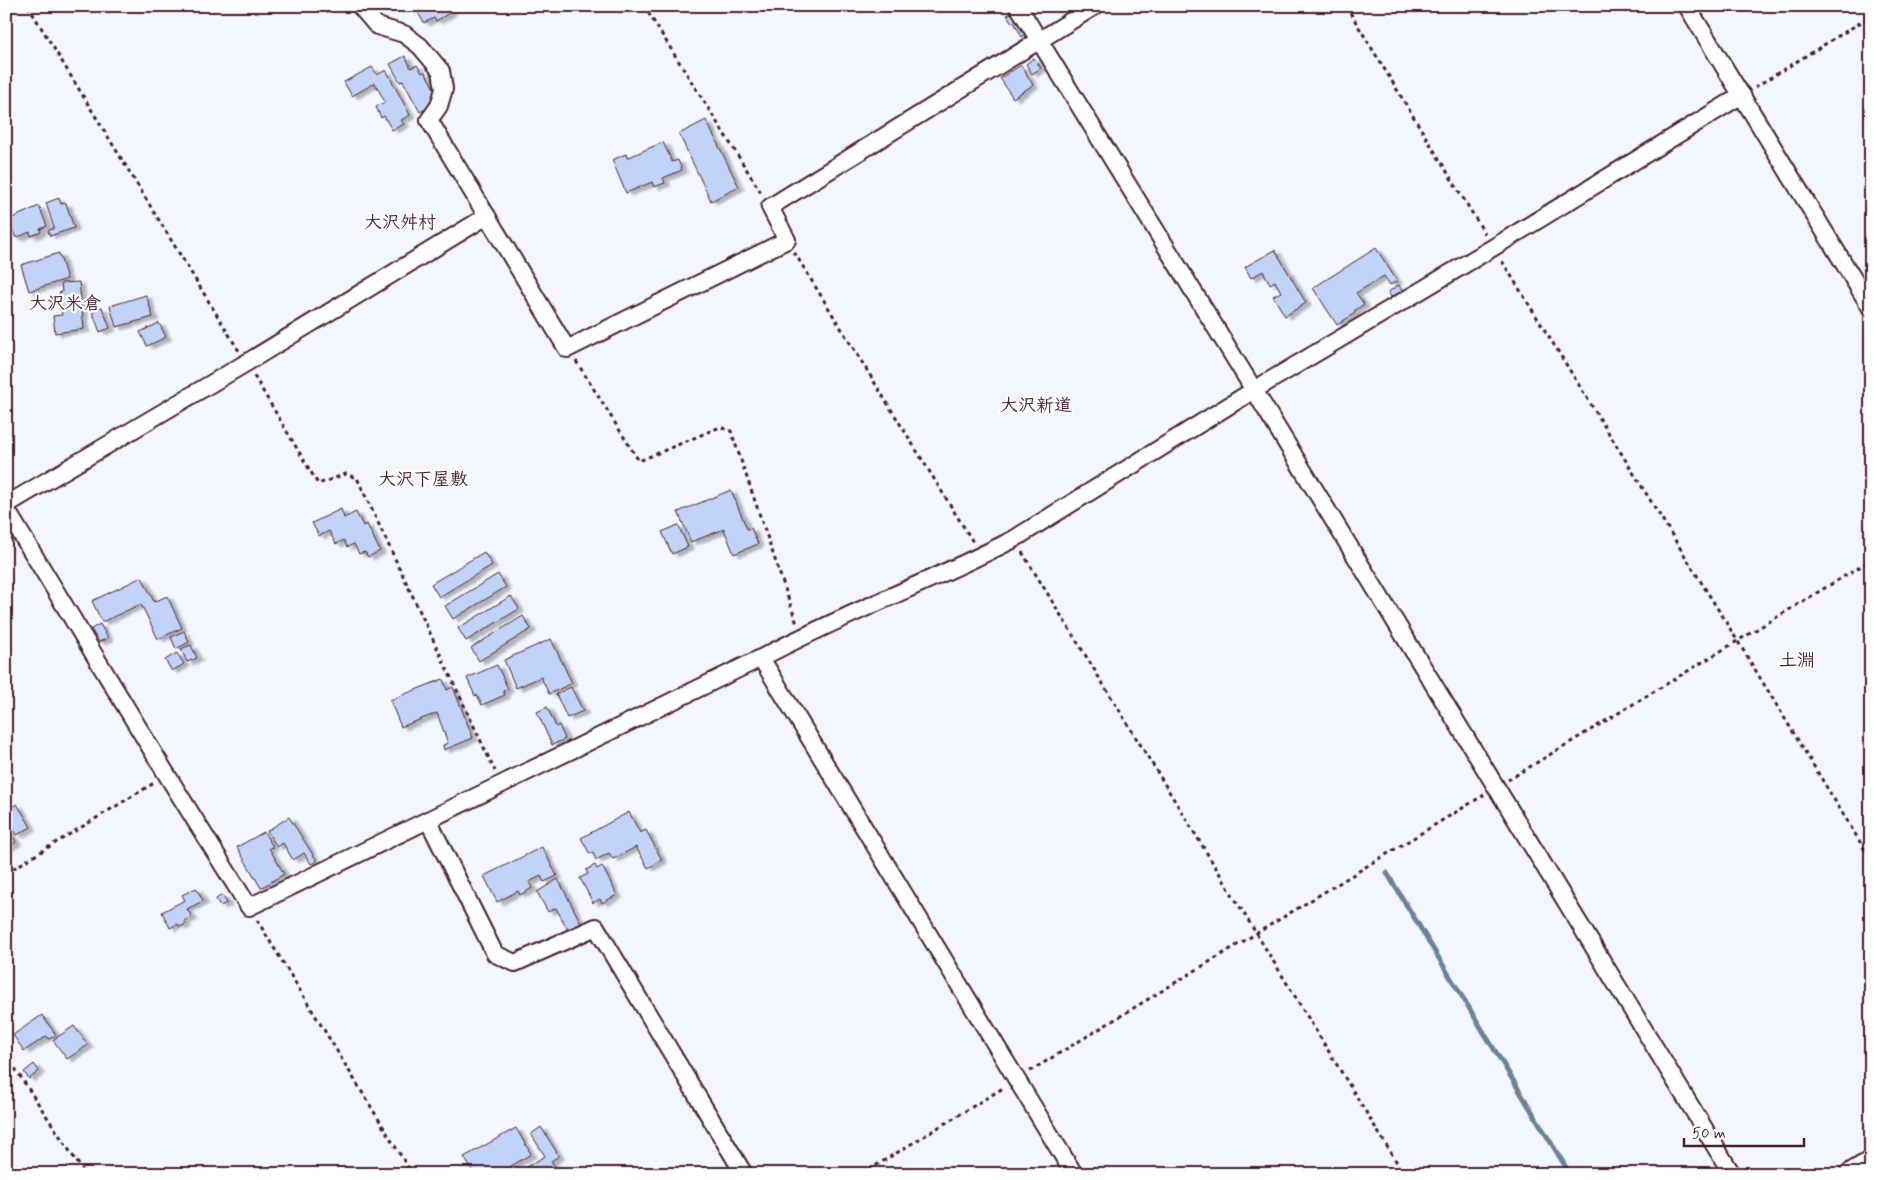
<svg xmlns="http://www.w3.org/2000/svg" width="1877" height="1180" font-family="Mynerve,'Klee One',sans-serif">
<style>
.lines{fill:none;stroke-linecap:round;stroke-linejoin:round}
.stream{stroke:#6a8398;stroke-width:5}
.building{fill:#c2d3f9;stroke:#4a1f2b;filter:url(#shadow)}
.minor-casing{stroke:#4a1f2b;stroke-width:20}
.tertiary-casing{stroke:#4a1f2b;stroke-width:25}
.path{stroke:#4a1f2b;stroke-width:3;stroke-dasharray:4 4;stroke-linecap:butt}
.minor{stroke:#fff;stroke-width:16}
.tertiary{stroke:#fff;stroke-width:21}
.labels{text-anchor:middle;stroke-width:4.5;stroke-linejoin:round;paint-order:stroke}
.quarter-label{font-size:18px;font-weight:bold;fill:#4a1f2b;stroke:#fff}
</style>
<defs>
<filter id="shadow"><feDropShadow dx="5.5" dy="3" stdDeviation="1" flood-color="#0004"/></filter>
</defs>
<rect width="100%" height="100%" fill="#f3f6fe"/>
<filter id="ink" filterUnits="userSpaceOnUse"><feTurbulence type="fractalNoise" baseFrequency=".02" numOctaves="2"/><feDisplacementMap in="SourceGraphic" scale="10" xChannelSelector="R" yChannelSelector="G"/><feConvolveMatrix kernelMatrix="1 2 1 2 8 2 1 2 1" color-interpolation-filters="sRGB"/></filter>
<g filter="url(#ink)">
<g class="lines">
<polyline class="stream" points="1387,873 1570,1174"/>
</g>
<g class="building">
<polygon points="425,6 448,6 451,12 436,21 434,18 424,23 417,11"/>
<polygon points="1013,12 1026,34 1022,37 1014,22 1012,23 1007,15"/>
<polygon points="405,56 411,68 417,65 422,73 425,72 441,101 420,112 403,81 400,82 390,64"/>
<polygon points="1034,58 1041,68 1032,74 1026,64"/>
<polygon points="1021,65 1033,85 1013,98 1000,78"/>
<polygon points="372,67 377,75 386,70 410,115 401,120 404,124 392,130 384,116 381,118 376,107 385,102 375,83 352,96 344,82"/>
<polygon points="706,120 739,187 711,201 679,134"/>
<polygon points="663,142 672,162 678,160 682,170 663,178 665,183 654,187 652,182 626,193 612,160 626,154 627,158"/>
<polygon points="59,198 61,204 66,203 74,228 50,236 48,231 54,228 46,203"/>
<polygon points="39,206 47,226 40,229 41,232 31,236 30,232 16,238 8,220"/>
<polygon points="1376,248 1397,281 1390,285 1384,276 1356,293 1364,304 1354,311 1355,313 1337,325 1313,288"/>
<polygon points="1275,250 1306,303 1285,316 1273,296 1281,292 1275,281 1270,284 1263,271 1251,278 1245,267"/>
<polygon points="59,253 67,279 29,291 21,265"/>
<polygon points="79,282 84,329 55,333 53,316 62,315 59,293 62,292 61,283"/>
<polygon points="1399,285 1402,291 1391,297 1388,292"/>
<polygon points="146,295 153,317 116,327 110,306"/>
<polygon points="102,307 110,328 100,332 92,311"/>
<polygon points="159,323 166,337 147,346 140,332"/>
<polygon points="731,490 747,529 751,528 758,544 734,554 724,529 691,542 678,512"/>
<polygon points="341,509 344,518 356,512 363,526 367,524 380,551 368,557 365,552 359,554 354,544 347,547 344,540 336,544 329,531 319,536 312,523"/>
<polygon points="678,525 688,547 672,554 662,532"/>
<polygon points="484,552 492,565 439,597 431,584"/>
<polygon points="498,574 506,587 453,619 445,606"/>
<polygon points="142,577 154,602 167,596 182,628 158,639 141,604 102,622 92,601"/>
<polygon points="511,596 519,609 466,641 458,628"/>
<polygon points="523,616 531,629 479,661 471,648"/>
<polygon points="100,624 108,638 99,642 91,629"/>
<polygon points="184,631 189,642 176,649 171,637"/>
<polygon points="551,639 572,683 549,694 541,677 516,688 504,660"/>
<polygon points="191,645 197,658 187,662 181,649"/>
<polygon points="177,653 184,664 172,671 165,660"/>
<polygon points="497,665 508,689 503,691 505,695 482,705 477,695 475,696 467,678"/>
<polygon points="443,679 447,690 453,687 473,738 444,750 443,745 448,743 437,713 401,727 390,700"/>
<polygon points="571,687 583,711 567,718 556,694"/>
<polygon points="547,707 556,727 559,725 565,739 552,745 537,712"/>
<polygon points="17,804 31,827 17,835 6,816 6,810"/>
<polygon points="629,812 640,833 646,830 662,860 648,868 636,847 613,859 609,853 596,860 593,853 590,854 581,838"/>
<polygon points="289,817 317,861 311,864 304,853 293,860 283,843 277,847 267,831"/>
<polygon points="6,826 16,842 6,848"/>
<polygon points="264,832 273,847 269,848 284,874 261,888 237,847"/>
<polygon points="542,847 557,876 544,882 541,876 529,882 532,888 520,895 518,891 497,902 484,876"/>
<polygon points="595,865 597,869 602,866 617,895 602,903 600,899 593,903 580,878 588,874 586,870"/>
<polygon points="558,879 582,925 569,932 556,908 548,912 537,892"/>
<polygon points="196,888 203,901 187,909 192,917 184,921 186,924 180,927 178,924 170,928 162,912 185,900 182,895"/>
<polygon points="222,895 227,903 220,906 216,899"/>
<polygon points="42,1015 56,1035 49,1039 47,1036 24,1051 13,1035"/>
<polygon points="74,1026 88,1045 67,1059 53,1040"/>
<polygon points="34,1064 39,1071 29,1079 24,1072"/>
<polygon points="541,1127 559,1156 551,1161 560,1174 524,1174 522,1170 545,1156 531,1134"/>
<polygon points="516,1128 531,1154 498,1174 474,1174 464,1157"/>
</g>
<g class="lines">
<g class="minor-casing">
<g id="minor">
<polyline points="360,6 377,26 404,34 420,46 441,71 444,89 439,106 429,120 567,349 787,240 770,207 1095,6"/>
<polyline points="1018,6 1254,390 1732,1174"/>
<polyline points="1687,6 1871,308"/>
<polyline points="6,505 246,363 487,216"/>
<path d="M6,509L167,775L249,907L761,658C843,614 931,582 1014,539L1254,390L1494,247L1742,95"/>
<polyline points="761,658 1074,1174"/>
<polyline points="428,820 495,954 515,963 596,927 744,1174"/>
</g>
</g>
<g class="tertiary-casing">
<polyline id="tertiary" points="1851,1174 1871,1162"/>
</g>
<g class="path">
<polyline points="28,6 239,351"/>
<polyline points="644,6 762,194"/>
<polyline points="1346,6 1485,234"/>
<polyline points="1755,87 1871,16"/>
<polyline points="794,252 973,542"/>
<polyline points="1502,261 1737,640 1871,860"/>
<polyline points="576,361 639,461 720,427 731,431 797,624"/>
<polyline points="254,376 318,484 346,474 357,478 495,771"/>
<polyline points="1022,552 1404,1174"/>
<polyline points="1508,780 1871,560"/>
<polyline points="6,873 154,783"/>
<polyline points="257,920 412,1174"/>
<polyline points="6,1055 85,1174"/>
<polyline points="1030,1071 1484,795"/>
<polyline points="862,1174 1003,1088"/>
</g>
<use href="#minor" class="minor"/>
<use href="#tertiary" class="tertiary"/>
</g>
</g>
<g class="labels">
<g class="quarter-label">
<text x="400" y="228">大沢舛村</text>
<text x="65" y="309">大沢米倉</text>
<text x="1036" y="411">大沢新道</text>
<text x="423" y="485">大沢下屋敷</text>
<text x="1797" y="666">土淵</text>
</g>
</g>
<rect width="1877" height="1180" fill="none" stroke="#fff" stroke-width="25"/>
<rect x="12" y="12" width="1852" height="1155" fill="none" stroke="#4a1f2b" stroke-width="2" filter="url(#ink)"/>
<path d="M1684 1138v8h120v-8" fill="none" stroke="#4a1f2b" stroke-width="2.5"/>
<text x="1692" y="1138" font-size="15" fill="#4a1f2b" stroke="#ffffff" stroke-width="4" paint-order="stroke">50 m</text>
</svg>
